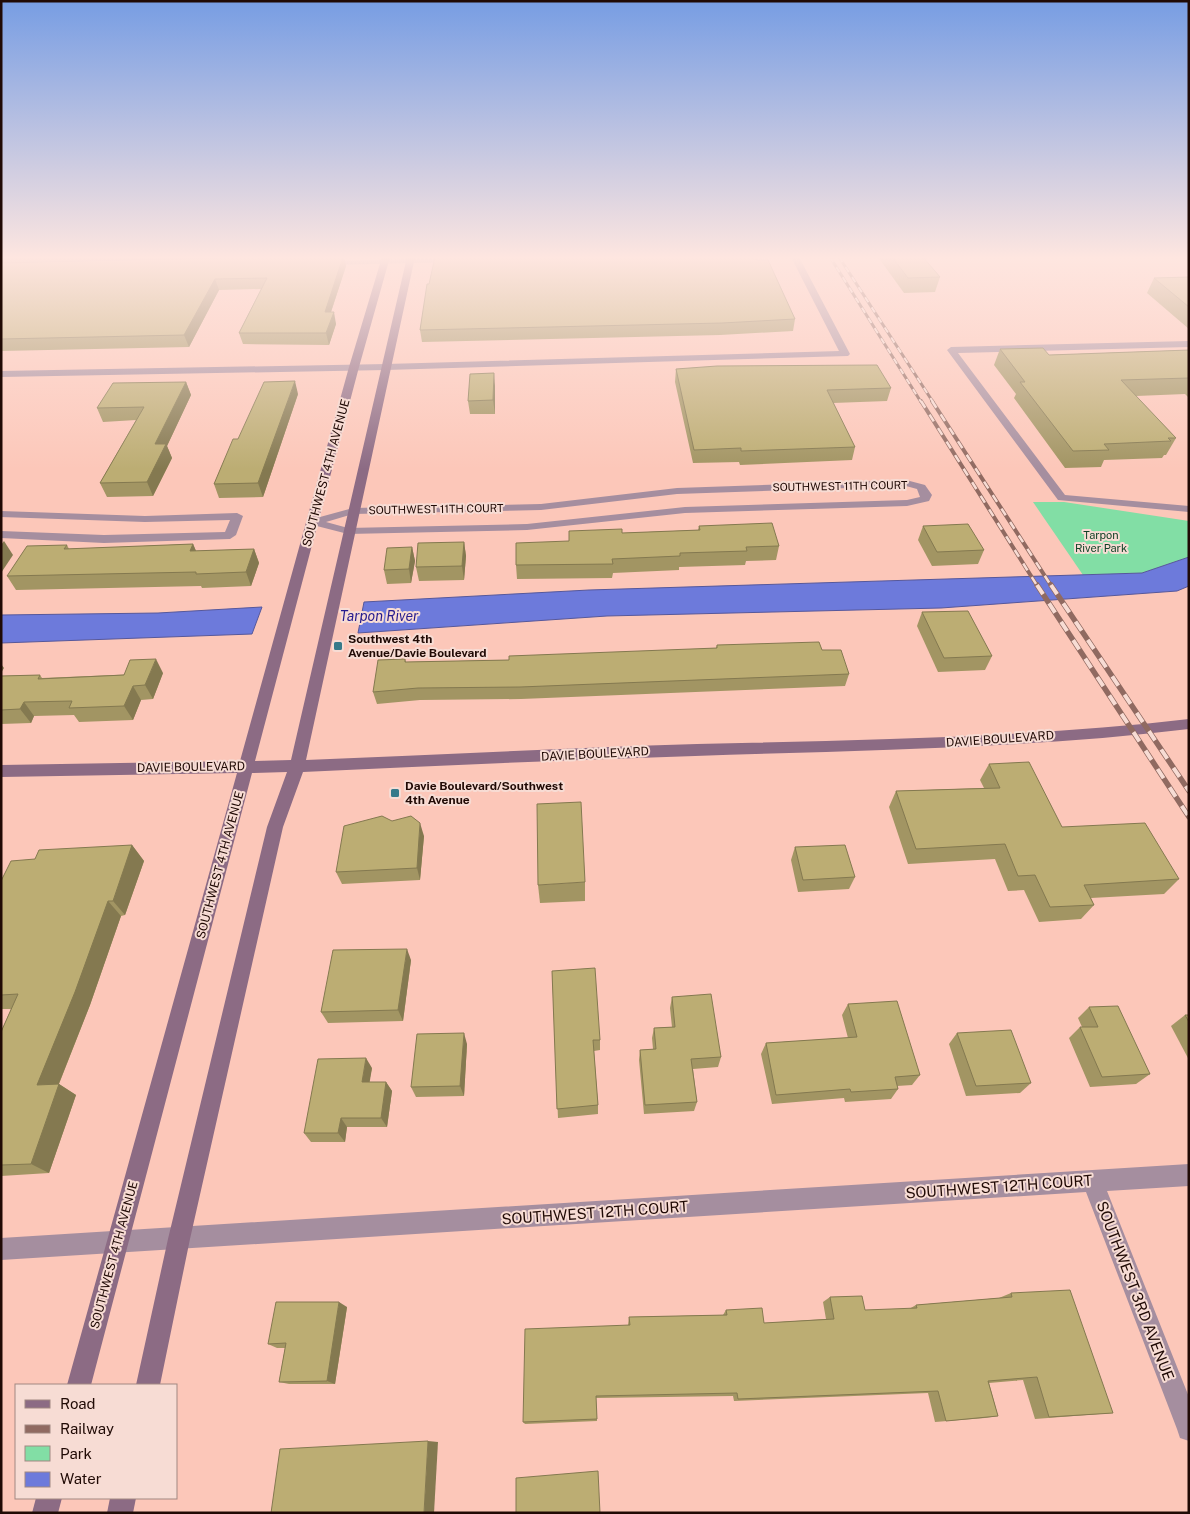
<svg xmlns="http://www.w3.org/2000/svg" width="1190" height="1514" font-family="'Public Sans',sans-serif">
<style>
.green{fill:#82dea5}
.water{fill:#6d7adb;stroke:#56589b}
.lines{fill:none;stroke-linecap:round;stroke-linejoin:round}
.street{fill:#a58e9f;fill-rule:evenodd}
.secondary{fill:#8c6b84;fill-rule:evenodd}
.rail-far2-casing{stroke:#906a61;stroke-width:3}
.rail-far1-casing{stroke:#906a61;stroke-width:4}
.rail-casing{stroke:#906a61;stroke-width:5.5}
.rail-far2{stroke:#f7dcd4;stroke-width:2;stroke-dasharray:6;stroke-linecap:butt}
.rail-far1{stroke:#f7dcd4;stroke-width:2.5;stroke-dasharray:8;stroke-linecap:butt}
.rail{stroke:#f7dcd4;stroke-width:4;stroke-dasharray:11;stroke-linecap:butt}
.wall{fill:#a29563}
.shaded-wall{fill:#847950}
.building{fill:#bcad73;stroke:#847950}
.poi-dot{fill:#367a8a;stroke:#f7dcd4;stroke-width:2}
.labels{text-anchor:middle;stroke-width:4;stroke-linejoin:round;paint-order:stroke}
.far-street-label{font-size:11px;fill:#200a05;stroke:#f7dcd4}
.far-park-label{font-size:11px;fill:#104126;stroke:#f7dcd4}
.street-label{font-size:12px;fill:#200a05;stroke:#f7dcd4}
.poi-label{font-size:12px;font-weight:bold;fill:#200a05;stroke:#f7dcd4;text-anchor:start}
.water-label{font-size:14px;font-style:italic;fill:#261b8e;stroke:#f7dcd4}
.near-street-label{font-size:15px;fill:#200a05;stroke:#f7dcd4}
</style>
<rect width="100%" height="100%" fill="#fcc7b9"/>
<polygon class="green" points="1033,502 1064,502 1189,521 1189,557 1142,573 1083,575"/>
<g class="water">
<polygon points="1189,557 1189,586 1177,591 941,608 607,616 358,633 364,602 589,590 1142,573"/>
<polygon points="262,607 252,634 1,643 1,615 158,613"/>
</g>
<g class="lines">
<g class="street">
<polygon points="791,257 799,257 850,354 848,356 386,370 1,377 1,371 386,364 839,351"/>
<polygon points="454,258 458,260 457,262 327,265 323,263 327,261"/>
<polygon points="1189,341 1189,347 958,353 1065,495 1189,506 1189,512 1058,500 947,350 951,347"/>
<path d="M906,480L925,485L932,495L929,501L907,506L685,513L527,530L348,534L309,524L307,522L309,520L353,508L541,504L677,488ZM906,486L917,489L920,497L907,500L685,507L527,524L348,528L326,522L353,514L541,510L677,494Z"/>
<polygon points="1,511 145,516 237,513 243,516 236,535 230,539 104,543 1,538 1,531 104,535 225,532 230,520 145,522 1,517"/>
<polygon points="1189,1164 1189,1186 1107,1191 1189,1397 1189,1441 1180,1438 1177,1429 1086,1192 1,1260 1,1238"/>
</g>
<g class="secondary">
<path d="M382,257H390L359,367L255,761L291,760L407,257H415L306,760C436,755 566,748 697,744C861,740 1025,738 1189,719V729C1025,749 860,750 695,756C564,760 433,766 303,772L283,827L190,1239L160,1385H136L168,1239L267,827L287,772L252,773L91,1385H67L237,773L1,777V765L240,761L349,367Z"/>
<polygon points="36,1498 62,1498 58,1513 32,1513"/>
<polygon points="110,1498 136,1498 133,1513 107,1513"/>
</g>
<g class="rail-far2-casing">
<g id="rail-far2">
<polyline points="830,257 921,402"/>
<polyline points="839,257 933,402"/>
</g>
</g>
<g class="rail-far1-casing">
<g id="rail-far1">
<polyline points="921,401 1038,587"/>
<polyline points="932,401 1052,587"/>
</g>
</g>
<g class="rail-casing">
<g id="rail">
<polyline points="1037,585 1189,817"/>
<polyline points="1051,585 1189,791"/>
</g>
</g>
<use href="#rail-far2" class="rail-far2"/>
<use href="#rail-far1" class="rail-far1"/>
<use href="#rail" class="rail"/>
</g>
<g class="wall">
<polygon points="1,257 349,257 349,258 344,258 346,266 331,312 336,324 329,345 243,344 239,333 261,289 219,290 189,347 1,351"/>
<polygon points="878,257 923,257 940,277 935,292 904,293"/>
<polygon points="756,260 795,319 793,331 720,335 422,342 420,330 429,284"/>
<polygon points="1189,277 1189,329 1147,293 1154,278"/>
<polygon points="1000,349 1049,355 1189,350 1189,398 1185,394 1136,396 1176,438 1166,455 1164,455 1162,458 1104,460 1101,467 1065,468 1014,398 1016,394 994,365"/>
<polygon points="676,369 891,388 887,401 833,403 855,447 852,460 740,465 739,462 693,463 675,382"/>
<polygon points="186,382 191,395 167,446 172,458 153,496 107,497 100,483 136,420 103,422 97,408"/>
<polygon points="495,386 495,414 470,414 468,401"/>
<polygon points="298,394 263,497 219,498 214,484 238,439"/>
<polygon points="699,526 779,546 776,560 746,561 745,565 679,567 679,570 613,573 612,578 517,579 516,565 569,541 622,533 698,530"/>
<polygon points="923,526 984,550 978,564 932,566 918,540"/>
<polygon points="464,542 466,556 464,580 419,581 416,567"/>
<polygon points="193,544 196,551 254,549 259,563 251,586 202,588 201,586 16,590 7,576 67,545 69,549"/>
<polygon points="412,547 415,561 411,583 387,584 384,570"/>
<polygon points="922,612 992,656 985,670 938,672 917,626"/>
<polygon points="717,645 822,650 849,674 845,686 521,699 420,700 377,704 373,692 405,659 406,662 509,660 716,648"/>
<polygon points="163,673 153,699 141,700 133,720 79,722 74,715 34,716 31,723 1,724 1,676 40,675 42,678"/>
<polygon points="989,764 1062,827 1179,879 1164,894 1091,898 1094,905 1081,919 1039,922 1024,890 1008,891 995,859 908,864 889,807 896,791 984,788 980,780"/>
<polygon points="424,836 420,880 342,884 336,872"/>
<polygon points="132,845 144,861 125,915 121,916 90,1005 59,1084 76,1095 49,1173 1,1176 1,1032 11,1009 1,1009 1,881 35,859"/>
<polygon points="795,847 855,877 849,889 798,892 791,860"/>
<polygon points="585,882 585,901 540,903 538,885"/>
<polygon points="411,960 403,1021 328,1023 321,1012"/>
<polygon points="552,971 600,1040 600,1050 594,1051 598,1105 598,1114 558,1118"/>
<polygon points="672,997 721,1057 718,1067 693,1069 697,1102 694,1111 644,1114 639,1060 640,1050 653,1049 652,1038 654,1028 672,1027 670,1008"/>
<polygon points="848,1004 920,1075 912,1085 897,1086 898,1089 891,1099 845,1102 844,1098 772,1104 761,1054 766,1043 848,1038 842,1015"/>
<polygon points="1089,1007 1150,1074 1136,1084 1090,1087 1069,1038 1080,1027 1082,1027 1078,1018"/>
<polygon points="1185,1015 1189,1015 1189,1060 1171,1026"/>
<polygon points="957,1033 1031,1083 1020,1093 966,1096 949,1044"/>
<polygon points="467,1044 464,1096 416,1097 411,1087"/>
<polygon points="372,1068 369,1082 386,1082 392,1091 387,1127 347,1127 345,1142 311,1142 304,1133"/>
<polygon points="1011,1293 1113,1413 1035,1419 1023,1380 989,1383 998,1416 985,1418 935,1422 928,1393 734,1401 733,1396 596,1398 597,1421 525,1424 523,1422 628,1325 629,1317 723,1315 726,1310 764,1323 826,1319 823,1302 830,1297 865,1310 909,1309 916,1305 999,1298"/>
<polygon points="347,1307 335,1384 289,1384 279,1382 285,1348 277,1348 268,1344"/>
</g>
<g class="shaded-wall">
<polygon points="343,257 344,257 346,266 327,324 325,312"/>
<polygon points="215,279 219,290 189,347 184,335"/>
<polygon points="334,312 336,324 329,345 326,333"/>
<polygon points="494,373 495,386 495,414 493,400"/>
<polygon points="295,381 298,394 263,497 258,483"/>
<polygon points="186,382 191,395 167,446 172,458 153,496 147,482 155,444"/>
<polygon points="4,541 13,555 1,573 1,545"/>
<polygon points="464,542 466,556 464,580 462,566"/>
<polygon points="193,544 199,558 190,551"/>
<polygon points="412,547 415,561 411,583 409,569"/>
<polygon points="254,549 259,563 251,586 246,572"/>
<polygon points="156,659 163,673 153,699 145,685"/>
<polygon points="1,664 4,668 1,673"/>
<polygon points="133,686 141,700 133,720 124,706"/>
<polygon points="24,702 34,716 31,723 20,709"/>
<polygon points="420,823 424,836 420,880 417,868"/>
<polygon points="132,845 144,861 125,915 113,901"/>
<polygon points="108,901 121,916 90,1005 54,1096 37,1085"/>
<polygon points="407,949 411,960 403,1021 398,1010"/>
<polygon points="464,1033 467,1044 464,1096 460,1086"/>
<polygon points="366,1058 372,1068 368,1092 362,1082"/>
<polygon points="386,1082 392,1091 387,1127 381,1118"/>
<polygon points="59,1084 76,1095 49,1173 31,1164"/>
<polygon points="341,1118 347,1127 345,1142 338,1133"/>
<polygon points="339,1302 347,1307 335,1384 327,1381"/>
<polygon points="428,1441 438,1442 434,1513 424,1513"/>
</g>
<g class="building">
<polygon points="258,257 343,257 325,312 334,312 326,333 239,333 267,278 215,279 184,335 1,339 1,263"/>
<polygon points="435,257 755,257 756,260 768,260 795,319 722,323 420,330 427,284 429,284"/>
<polygon points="892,257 923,257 940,277 908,278"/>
<polygon points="1189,277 1189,307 1154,278"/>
<polygon points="1043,348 1049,355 1189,350 1189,378 1121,380 1176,438 1168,438 1171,441 1104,444 1109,450 1073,451 1020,382 1025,382 1000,349"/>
<polygon points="877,365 891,388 827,390 855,447 741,451 741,448 694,450 676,369 717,366"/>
<polygon points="494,373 493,400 468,401 470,374"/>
<polygon points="295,381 258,483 214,484 233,439 238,439 264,382"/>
<polygon points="186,382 155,444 166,444 147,482 100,483 144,407 97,408 113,383"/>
<polygon points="772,523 779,546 746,547 747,551 680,553 680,556 612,559 613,564 516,565 516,543 569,541 569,531 622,529 622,533 700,530 699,526"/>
<polygon points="968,524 984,550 937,552 923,526"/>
<polygon points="464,542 462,566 416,567 418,543"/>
<polygon points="193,544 190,551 254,549 246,572 196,574 196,572 7,576 27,546 67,545 64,549"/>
<polygon points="412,547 409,569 384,570 387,548"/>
<polygon points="968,611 992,656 944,658 922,612"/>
<polygon points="819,642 822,650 841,650 849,674 520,687 418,688 373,692 378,660 405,659 405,662 509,660 509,656 717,648 717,645"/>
<polygon points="156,659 145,685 133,686 124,706 69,708 72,701 24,702 20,709 1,710 1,676 40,675 38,679 124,675 130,660"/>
<polygon points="1029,762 1062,827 1145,823 1179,879 1084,885 1094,905 1050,907 1035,875 1018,876 1005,844 916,849 896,791 1000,788 989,764"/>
<polygon points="581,802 585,882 538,885 537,804"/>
<polygon points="382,816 392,821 411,816 420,823 417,868 336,872 344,826"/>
<polygon points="132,845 113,901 108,901 75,992 37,1085 59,1084 31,1164 1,1165 1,1032 18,994 1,995 1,881 11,861 35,859 39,850"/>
<polygon points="845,845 855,877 803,880 795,847"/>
<polygon points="407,949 398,1010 321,1012 333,950"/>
<polygon points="595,968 600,1040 593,1040 598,1105 557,1109 552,971"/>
<polygon points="711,994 721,1057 691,1059 697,1102 645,1105 640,1050 656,1049 654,1028 675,1027 672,997"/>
<polygon points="897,1001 920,1075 895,1077 898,1089 851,1092 850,1089 776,1095 766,1043 857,1037 848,1004"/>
<polygon points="1118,1006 1150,1074 1102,1077 1080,1027 1098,1027 1089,1007"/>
<polygon points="1185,1015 1189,1015 1189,1022"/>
<polygon points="1011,1030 1031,1083 976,1086 957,1033"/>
<polygon points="464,1033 460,1086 411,1087 417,1034"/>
<polygon points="366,1058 362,1082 386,1082 381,1118 341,1118 338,1133 304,1133 318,1059"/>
<polygon points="1070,1290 1113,1413 1049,1417 1037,1377 988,1381 998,1416 946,1421 938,1391 738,1399 737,1393 596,1396 597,1419 523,1422 525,1329 630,1325 629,1317 727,1315 726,1310 762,1308 764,1323 834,1319 830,1297 862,1296 865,1310 917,1308 916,1305 1012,1297 1011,1293"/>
<polygon points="276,1302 339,1302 327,1381 279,1382 286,1343 268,1344"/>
<polygon points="428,1441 424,1513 271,1513 280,1449"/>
<polygon points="598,1471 600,1513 516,1513 516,1478"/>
</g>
<linearGradient id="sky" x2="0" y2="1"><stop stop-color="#779de3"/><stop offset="0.55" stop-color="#fee6e0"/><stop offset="1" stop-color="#fee6e0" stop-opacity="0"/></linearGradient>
<rect width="1190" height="469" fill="url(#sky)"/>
<g class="poi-dot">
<rect x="333" y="641" width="10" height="10" rx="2.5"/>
<rect x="390" y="788" width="10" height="10" rx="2.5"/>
</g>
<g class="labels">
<g class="far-street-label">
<text transform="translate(840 486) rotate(-1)" y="4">SOUTHWEST 11TH COURT</text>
<text transform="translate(436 509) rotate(-1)" y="4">SOUTHWEST 11TH COURT</text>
</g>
<g class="far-park-label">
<text x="1101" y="539">Tarpon<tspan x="1101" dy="13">River Park</tspan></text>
</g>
<g class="street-label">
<text transform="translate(326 473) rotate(-75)" y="4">SOUTHWEST 4TH AVENUE</text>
<text transform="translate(1000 739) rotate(-4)" y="4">DAVIE BOULEVARD</text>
<text transform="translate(595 754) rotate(-3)" y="4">DAVIE BOULEVARD</text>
<text transform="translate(191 767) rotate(-1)" y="4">DAVIE BOULEVARD</text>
<text transform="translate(220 865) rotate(-75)" y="4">SOUTHWEST 4TH AVENUE</text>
<text transform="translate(114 1255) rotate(-75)" y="4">SOUTHWEST 4TH AVENUE</text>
</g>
<g class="poi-label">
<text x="348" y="643">Southwest 4th<tspan x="348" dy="14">Avenue/Davie Boulevard</tspan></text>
<text x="405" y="790">Davie Boulevard/Southwest<tspan x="405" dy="14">4th Avenue</tspan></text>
</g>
<g class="water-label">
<text x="379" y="621">Tarpon River</text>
</g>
<g class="near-street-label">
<text transform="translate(999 1187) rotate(-4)" y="5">SOUTHWEST 12TH COURT</text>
<text transform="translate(595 1213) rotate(-4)" y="5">SOUTHWEST 12TH COURT</text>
<text transform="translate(1135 1291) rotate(69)" y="5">SOUTHWEST 3RD AVENUE</text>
</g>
</g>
<rect width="1190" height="1514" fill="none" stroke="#200a05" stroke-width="5"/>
<rect x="15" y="1384" width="162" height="115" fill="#f7dcd4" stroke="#a18881"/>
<rect x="25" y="1400" width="25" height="8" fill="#8c6b84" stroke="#a18881"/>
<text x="60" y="1409" font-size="15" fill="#200a05">Road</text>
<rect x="25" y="1425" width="25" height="8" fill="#906a61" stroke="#a18881"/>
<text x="60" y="1434" font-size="15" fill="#200a05">Railway</text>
<rect x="25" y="1446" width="25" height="15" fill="#82dea5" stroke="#a18881"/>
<text x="60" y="1459" font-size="15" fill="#200a05">Park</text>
<rect x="25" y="1472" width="25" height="15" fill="#6d7adb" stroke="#a18881"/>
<text x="60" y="1484" font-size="15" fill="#200a05">Water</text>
</svg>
